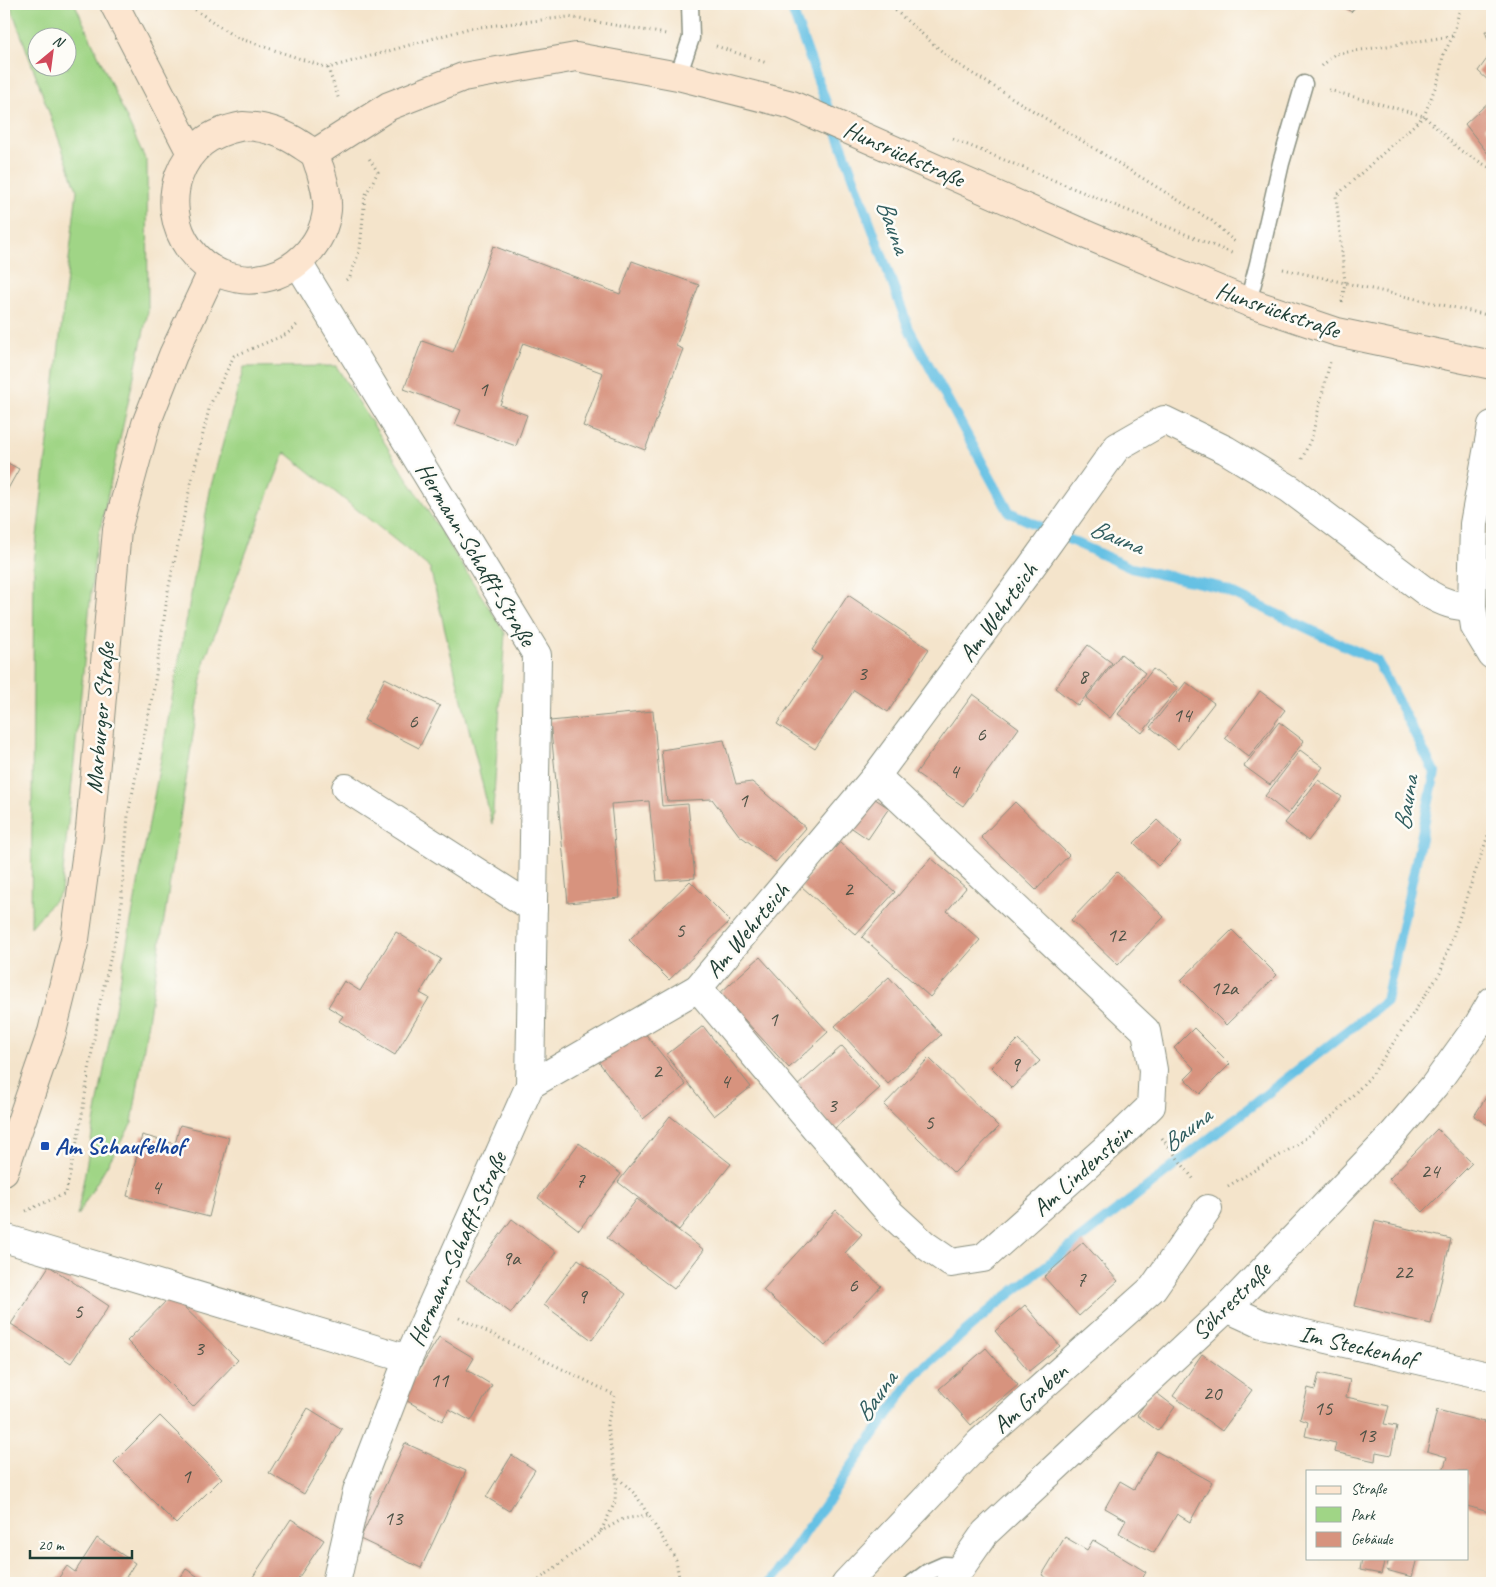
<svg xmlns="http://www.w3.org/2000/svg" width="1496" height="1587" font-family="Caveat,sans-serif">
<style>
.green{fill:#a0d586;stroke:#60895d;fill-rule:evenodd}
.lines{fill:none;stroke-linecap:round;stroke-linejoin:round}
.stream{stroke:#66c1e4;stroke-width:10}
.building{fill:#d7937e}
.lane-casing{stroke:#8a9080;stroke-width:19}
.street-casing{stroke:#8a9080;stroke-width:30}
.secondary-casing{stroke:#8a9080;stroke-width:30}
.path{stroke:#8a9080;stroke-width:3;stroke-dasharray:1 4;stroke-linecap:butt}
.lane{stroke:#fff;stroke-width:16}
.street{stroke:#fff;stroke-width:28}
.secondary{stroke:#fce5cf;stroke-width:28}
.transit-dot{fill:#1a4fb4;stroke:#fdfcf7;stroke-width:2}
.labels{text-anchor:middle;stroke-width:5;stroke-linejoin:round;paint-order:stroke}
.number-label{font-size:21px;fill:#4d5246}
.street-label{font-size:24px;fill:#1f3d34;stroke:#fdfcf7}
.transit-label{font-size:24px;font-weight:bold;fill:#164399;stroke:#fdfcf7;text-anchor:start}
.water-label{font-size:25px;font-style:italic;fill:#315e60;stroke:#fdfcf7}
</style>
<rect width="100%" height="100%" fill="#fdfcf7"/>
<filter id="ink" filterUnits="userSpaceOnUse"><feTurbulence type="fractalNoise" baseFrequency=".02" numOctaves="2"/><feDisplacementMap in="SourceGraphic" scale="10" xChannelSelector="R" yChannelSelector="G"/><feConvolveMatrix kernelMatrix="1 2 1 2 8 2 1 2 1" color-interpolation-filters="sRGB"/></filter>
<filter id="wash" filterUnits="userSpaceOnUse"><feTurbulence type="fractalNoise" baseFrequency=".0096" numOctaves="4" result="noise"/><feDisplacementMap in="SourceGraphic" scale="20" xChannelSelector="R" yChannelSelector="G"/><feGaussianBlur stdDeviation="1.12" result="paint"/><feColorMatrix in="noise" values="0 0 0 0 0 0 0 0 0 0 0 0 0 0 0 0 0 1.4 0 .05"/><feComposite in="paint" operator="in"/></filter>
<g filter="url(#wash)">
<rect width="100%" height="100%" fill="#f4e4cb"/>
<g class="green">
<path d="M10,4H75L147,163L148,312L95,553L61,892L31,927L34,563L77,190ZM38,38H68V68H38Z"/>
<polygon points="336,366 505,633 492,824 430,568 285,452 205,659 132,1123 77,1216 211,486 244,367"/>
</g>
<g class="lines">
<polyline class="stream" points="770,1583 916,1374 997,1304 1386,1001 1435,773 1377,661 1219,587 1131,568 1009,512 909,329 790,4"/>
</g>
<g id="blocks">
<g class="building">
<polygon points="1340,4 1358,4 1351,12"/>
<polygon points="1485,31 1492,31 1492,50"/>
<polygon points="1492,52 1492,84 1478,71"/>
<polygon points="1492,99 1492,120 1485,127 1492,136 1492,159 1465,124"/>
<polygon points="493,246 620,294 632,261 699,285 676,346 683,349 645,450 583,426 603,373 523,343 500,405 527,415 516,446 455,424 461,410 404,389 422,341 453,352"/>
<polygon points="4,461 19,469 4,496"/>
<polygon points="848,595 929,649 888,712 854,690 815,749 777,724 822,657 812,650"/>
<polygon points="1088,645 1112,663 1078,706 1055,688"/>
<polygon points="1121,654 1145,673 1110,718 1086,698"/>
<polygon points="1153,669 1178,688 1142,733 1118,714"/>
<polygon points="385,678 440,706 419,748 364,720"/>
<polygon points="1186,682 1214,703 1178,749 1150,727"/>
<polygon points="1260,691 1285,710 1249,757 1225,738"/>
<polygon points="973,694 1019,728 963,806 916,773"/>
<polygon points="653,711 662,806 688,804 695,878 657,881 649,801 611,804 620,898 568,903 550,721"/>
<polygon points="1279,722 1304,741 1270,785 1244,766"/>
<polygon points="724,740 736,784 752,782 806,828 776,862 739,835 712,799 667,801 661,750"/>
<polygon points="1300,750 1323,767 1288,814 1265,796"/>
<polygon points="1318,780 1342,797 1308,841 1285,823"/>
<polygon points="869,795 889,808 868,839 849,826"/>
<polygon points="1015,802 1069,855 1036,890 981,837"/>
<polygon points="1157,820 1181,843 1158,866 1134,843"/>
<polygon points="840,842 895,892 856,935 801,886"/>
<polygon points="931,858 966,888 947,911 980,940 930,997 862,937"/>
<polygon points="1117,872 1164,917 1118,965 1071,920"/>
<polygon points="690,881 730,921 669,980 629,940"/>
<polygon points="1232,930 1277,975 1226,1025 1181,980"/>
<polygon points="396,932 441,959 420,993 429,998 395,1055 339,1021 343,1016 328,1007 344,981 360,991"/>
<polygon points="760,957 828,1032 789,1068 720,993"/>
<polygon points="889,977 941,1035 888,1084 835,1026"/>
<polygon points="703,1026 751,1087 714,1116 666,1055"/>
<polygon points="640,1027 686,1085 643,1119 597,1060"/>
<polygon points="1194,1028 1230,1064 1200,1094 1185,1079 1195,1069 1174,1048"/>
<polygon points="1018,1040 1040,1061 1012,1088 991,1067"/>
<polygon points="842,1046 880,1088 834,1129 796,1087"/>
<polygon points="929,1058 999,1127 954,1173 884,1105"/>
<polygon points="1492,1088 1492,1128 1474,1116"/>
<polygon points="670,1116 731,1164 679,1230 618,1182"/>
<polygon points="180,1125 229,1137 209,1217 127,1196 142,1135 175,1144"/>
<polygon points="1437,1129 1472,1163 1423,1212 1389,1179"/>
<polygon points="579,1143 621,1174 579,1230 538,1198"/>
<polygon points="637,1199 704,1250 674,1289 607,1238"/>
<polygon points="836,1210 862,1234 845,1253 881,1286 825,1346 763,1290"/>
<polygon points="512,1219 556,1252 511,1313 466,1280"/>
<polygon points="1375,1221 1451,1239 1431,1324 1355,1306"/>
<polygon points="1083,1242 1118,1281 1079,1316 1044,1277"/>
<polygon points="578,1259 626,1294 592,1340 544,1305"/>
<polygon points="49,1266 109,1306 71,1363 11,1324"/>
<polygon points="172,1295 238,1360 193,1407 127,1341"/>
<polygon points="1025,1305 1060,1346 1029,1371 995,1331"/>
<polygon points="439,1337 474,1358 467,1370 492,1385 471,1421 449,1409 442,1421 402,1398"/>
<polygon points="986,1348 1018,1385 971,1425 939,1389"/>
<polygon points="1202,1354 1252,1390 1222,1431 1173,1396"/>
<polygon points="1319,1373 1350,1380 1346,1397 1389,1406 1384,1424 1397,1426 1391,1455 1376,1452 1375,1461 1334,1452 1336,1443 1305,1436 1308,1422 1300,1419 1308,1388 1315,1390"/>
<polygon points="1154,1391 1175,1407 1158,1431 1137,1415"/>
<polygon points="308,1408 342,1429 304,1494 269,1473"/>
<polygon points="1437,1410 1492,1424 1492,1513 1467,1506 1467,1471 1443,1471 1447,1457 1427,1451"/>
<polygon points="160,1416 222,1478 176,1524 114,1462"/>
<polygon points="405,1443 466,1471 421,1568 360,1539"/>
<polygon points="1156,1451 1212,1482 1190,1522 1177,1514 1154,1553 1119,1533 1126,1520 1105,1508 1120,1481 1134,1489"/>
<polygon points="512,1455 535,1470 509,1511 486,1497"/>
<polygon points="291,1519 324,1540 295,1583 249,1583"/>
<polygon points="1065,1537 1087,1550 1093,1540 1146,1572 1140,1583 1055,1583 1042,1575"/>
<polygon points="97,1538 135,1563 122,1583 55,1583 67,1566 75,1572"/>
<polygon points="1362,1558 1385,1558 1381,1574 1360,1570"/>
<polygon points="1389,1558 1417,1558 1412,1577 1386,1570"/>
<polygon points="186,1569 208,1583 177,1583"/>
</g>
</g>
</g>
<g filter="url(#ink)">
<use href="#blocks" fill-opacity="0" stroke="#8a9080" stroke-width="1"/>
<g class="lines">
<g class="lane-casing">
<g id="lane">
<polyline points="678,76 691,38 690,4"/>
<polyline points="1248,302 1258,264 1281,163 1304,84"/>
<polyline points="913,1583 928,1572 944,1565 961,1566"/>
</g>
</g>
<g class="street-casing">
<g id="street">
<polyline points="298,263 537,655 530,1085 408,1359 357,1491 336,1583"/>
<polyline points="1492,425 1474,524 1472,607 1475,627 1492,655"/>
<polyline points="346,788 533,908"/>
<polyline points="698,988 818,1131 890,1213 925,1245 951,1263 983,1258 1122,1134 1151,1106 1153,1070 1146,1031 876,776"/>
<path d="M530,1085L698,988L876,776L1031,567L1117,447L1164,420L1226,450L1290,489L1429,594C1443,603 1455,606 1472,607"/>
<polyline points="4,1238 408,1359"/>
<polyline points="1227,1308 1262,1324 1492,1377"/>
<polyline points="846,1583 979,1443 1153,1288 1208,1209"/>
<polyline points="950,1583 985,1533 1227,1308 1389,1139 1434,1086 1478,1025 1492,1001"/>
</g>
</g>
<g class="secondary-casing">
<g id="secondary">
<polyline points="114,4 191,153"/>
<path d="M243,126C267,127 284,133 303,146C307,149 312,151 315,155C317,159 318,165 320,169C324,183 328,196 327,210C323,246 293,275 257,279C245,281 232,278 221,274C168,251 158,179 202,143C214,133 229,129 243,126Z"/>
<polyline points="314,154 389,106 463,77 576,57 678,76 792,105 1089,236 1248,302 1337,332 1492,365"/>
<polyline points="4,1171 52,1032 75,939 90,829 117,530 146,424 173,355 213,270"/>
</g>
</g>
<g class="path">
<polyline points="187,4 235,37 328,68 470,28 568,17 666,34"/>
<polyline points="888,4 954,62 1212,221 1236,243"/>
<polyline points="716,46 767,63"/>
<polyline points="1322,66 1335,54 1452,36"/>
<polyline points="328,68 339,100"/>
<polyline points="1329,90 1424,116 1461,151 1492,169"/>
<polyline points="953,139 1234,254"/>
<polyline points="1283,269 1492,316"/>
<polyline points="346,280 350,277 360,249 365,196 378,172 368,157"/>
<polyline points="1342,302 1345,282 1336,196 1424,116 1440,75 1443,55 1453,36 1461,4"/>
<polyline points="1302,459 1312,436 1330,362"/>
<polyline points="1162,1138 1195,1181"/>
<polyline points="1228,1186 1297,1145 1337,1112 1372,1075 1440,973 1492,824"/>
<polyline points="26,1211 66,1193 80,1127 99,1007 120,917 128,815 154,688 168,591 190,487 210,405 234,356 287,334 299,323"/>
<polyline points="459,1318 615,1395 607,1425 616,1476 636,1495 676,1560 680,1583"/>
<polyline points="600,1532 623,1519 648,1515"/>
<polyline points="535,1583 600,1533 615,1502 616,1476"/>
</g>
<use href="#lane" class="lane"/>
<use href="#street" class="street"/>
<use href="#secondary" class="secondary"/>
</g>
</g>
<rect class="transit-dot" x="40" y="1141" width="10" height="10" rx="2.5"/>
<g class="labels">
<g class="number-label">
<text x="483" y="396">1</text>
<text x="862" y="680">3</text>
<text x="1083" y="683">8</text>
<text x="1182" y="722">14</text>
<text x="413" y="728">6</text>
<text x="981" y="741">6</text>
<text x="954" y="778">4</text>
<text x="743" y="807">1</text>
<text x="848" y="896">2</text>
<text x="680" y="937">5</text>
<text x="1116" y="942">12</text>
<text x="1224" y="995">12a</text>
<text x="773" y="1026">1</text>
<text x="1015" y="1071">9</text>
<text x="657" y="1078">2</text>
<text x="725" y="1088">4</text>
<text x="832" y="1112">3</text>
<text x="929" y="1129">5</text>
<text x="1430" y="1178">24</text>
<text x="580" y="1187">7</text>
<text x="156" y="1194">4</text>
<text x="511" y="1265">9a</text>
<text x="1403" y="1279">22</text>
<text x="1081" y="1286">7</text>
<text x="853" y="1292">6</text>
<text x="582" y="1303">9</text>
<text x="78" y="1318">5</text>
<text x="199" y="1355">3</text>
<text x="439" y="1387">11</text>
<text x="1212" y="1400">20</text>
<text x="1323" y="1415">15</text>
<text x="1366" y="1442">13</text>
<text x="186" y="1483">1</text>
<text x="393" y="1525">13</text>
</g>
<g class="street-label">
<text transform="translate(904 154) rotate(24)" y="8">Hunsrückstraße</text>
<text transform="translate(1278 310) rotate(19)" y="8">Hunsrückstraße</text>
<text transform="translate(476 554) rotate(59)" y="8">Hermann-Schafft-Straße</text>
<text transform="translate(998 612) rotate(-54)" y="8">Am Wehrteich</text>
<text transform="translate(100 718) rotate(-85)" y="8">Marburger Straße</text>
<text transform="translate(747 930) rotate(-50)" y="8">Am Wehrteich</text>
<text transform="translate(1082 1170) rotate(-42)" y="8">Am Lindenstein</text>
<text transform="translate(457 1249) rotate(-66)" y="8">Hermann-Schafft-Straße</text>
<text transform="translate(1231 1301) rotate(-45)" y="8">Söhrestraße</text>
<text transform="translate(1358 1346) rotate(13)" y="8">Im Steckenhof</text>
<text transform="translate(1030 1398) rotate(-42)" y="8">Am Graben</text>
</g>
<g class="transit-label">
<text x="55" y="1154">Am Schaufelhof</text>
</g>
<g class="water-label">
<text transform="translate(894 226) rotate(70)" y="9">Bauna</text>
<text transform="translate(1117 536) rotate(22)" y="9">Bauna</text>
<text transform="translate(1405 803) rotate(-81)" y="9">Bauna</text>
<text transform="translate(1186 1129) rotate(-38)" y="9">Bauna</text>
<text transform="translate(875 1396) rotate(-55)" y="9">Bauna</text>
</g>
</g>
<rect width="1496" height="1587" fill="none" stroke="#fdfcf7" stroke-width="20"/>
<rect x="1306" y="1470" width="162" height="90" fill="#fdfcf7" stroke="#a4b0a9"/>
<rect x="1316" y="1486" width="25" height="8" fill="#fce5cf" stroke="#a4b0a9"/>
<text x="1351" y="1494" font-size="15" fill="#1f3d34">Straße</text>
<rect x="1316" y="1507" width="25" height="15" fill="#a0d586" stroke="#a4b0a9"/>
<text x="1351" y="1520" font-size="15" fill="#1f3d34">Park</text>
<rect x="1316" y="1532" width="25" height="15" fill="#d7937e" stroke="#a4b0a9"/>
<text x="1351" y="1544" font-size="15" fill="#1f3d34">Gebäude</text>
<g transform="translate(52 52) rotate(29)"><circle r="24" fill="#fdfcf7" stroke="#a4b0a9"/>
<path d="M0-4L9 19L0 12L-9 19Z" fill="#d1495b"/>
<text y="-8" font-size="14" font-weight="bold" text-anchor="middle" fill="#1f3d34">N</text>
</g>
<path d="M30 1550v8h102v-8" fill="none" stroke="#1f3d34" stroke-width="2.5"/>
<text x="38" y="1550" font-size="15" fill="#1f3d34" stroke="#fdfcf7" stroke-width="4" paint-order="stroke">20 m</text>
</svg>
